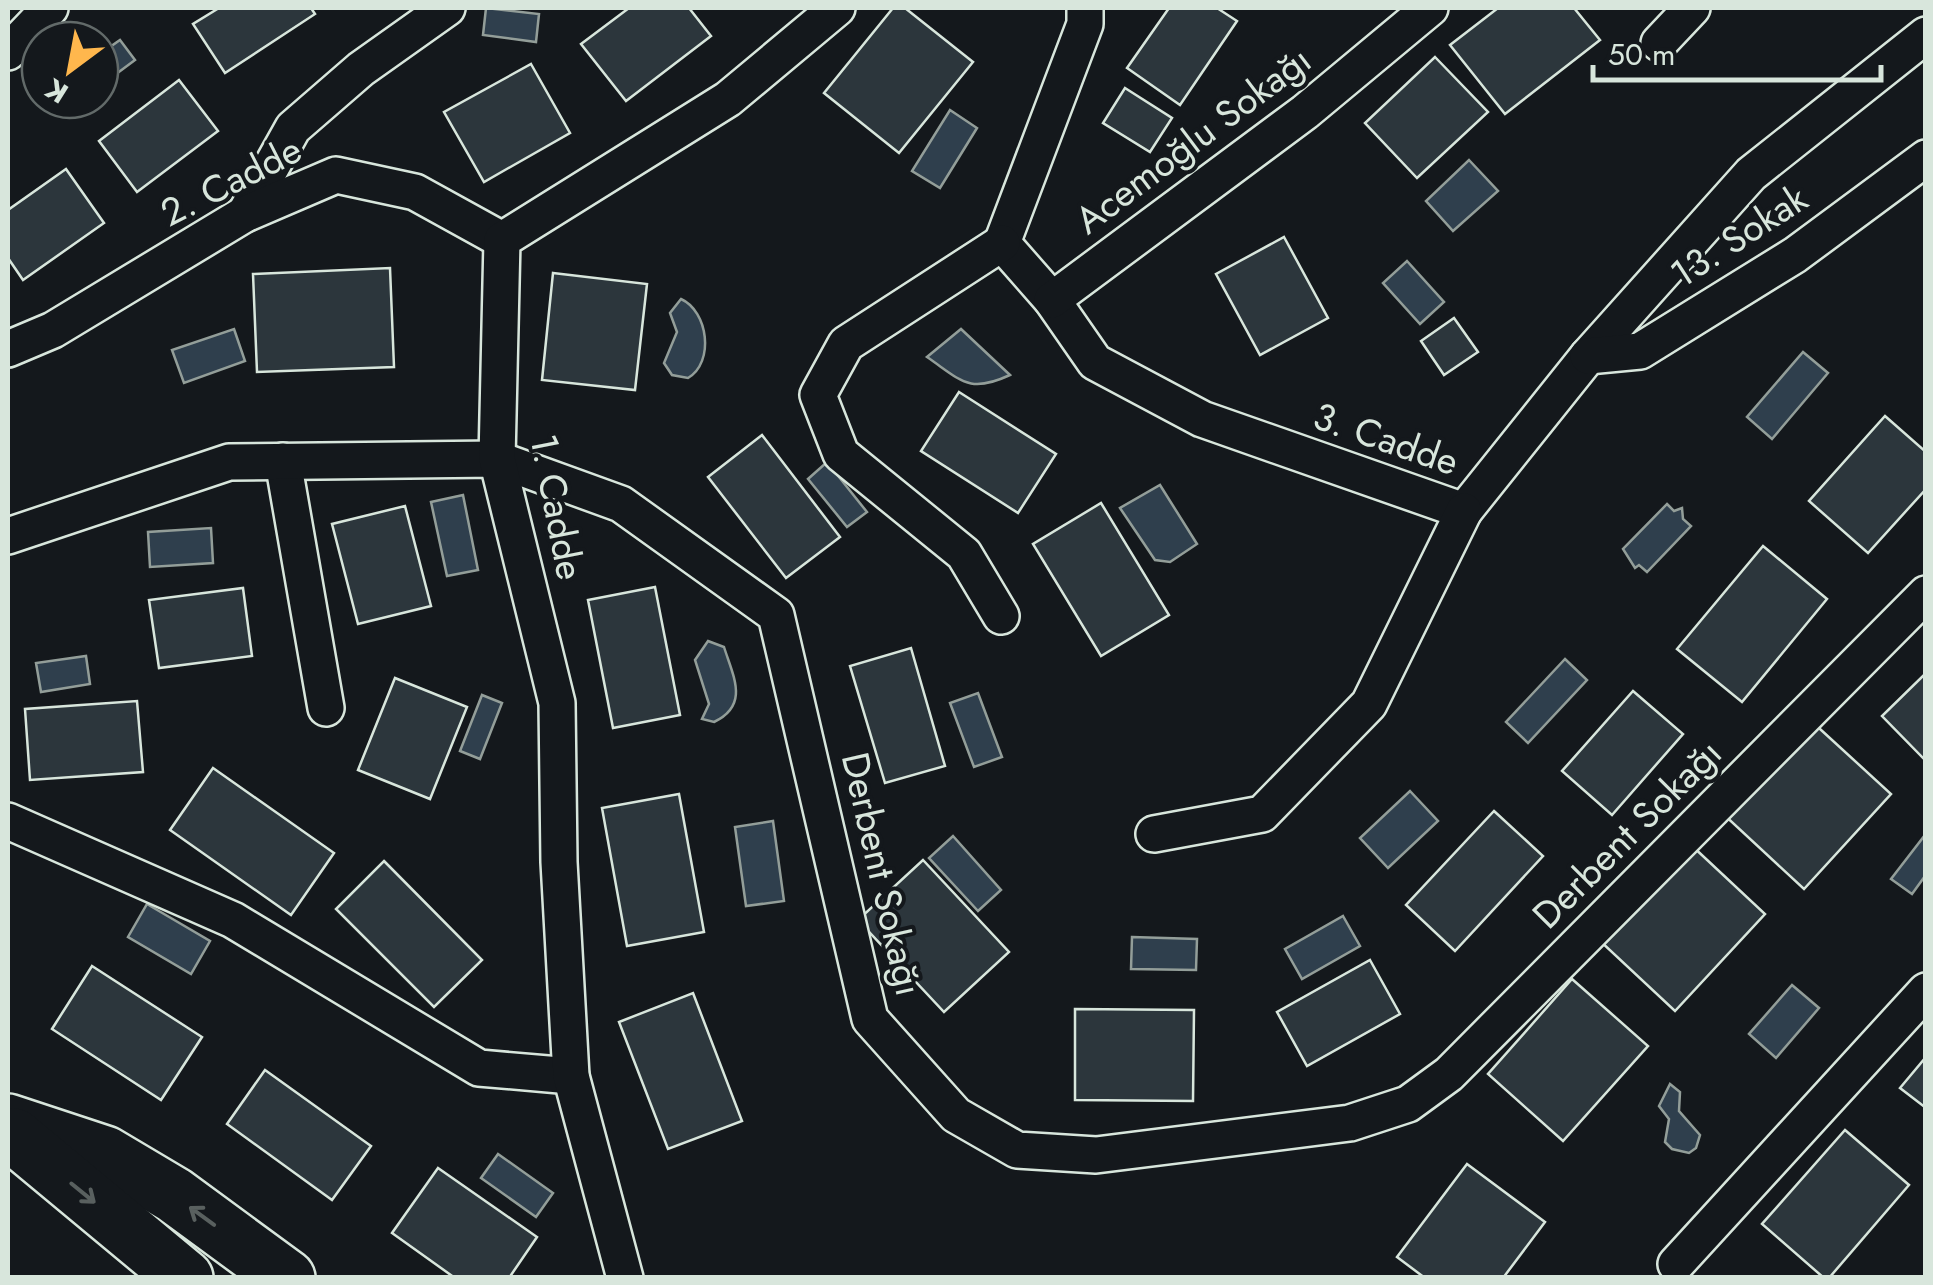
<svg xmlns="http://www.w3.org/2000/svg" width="1933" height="1285" font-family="Jost,sans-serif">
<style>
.water{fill:#2f3f4d;stroke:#939e99;stroke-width:2.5}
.building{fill:#2c363c;stroke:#d8e6dc;stroke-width:2.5}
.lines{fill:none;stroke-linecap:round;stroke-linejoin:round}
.minor-casing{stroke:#d8e6dc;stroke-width:40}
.primary-casing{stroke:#d8e6dc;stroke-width:60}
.minor{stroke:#14181c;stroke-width:35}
.primary{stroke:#14181c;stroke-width:55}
.oneway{stroke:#59605f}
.labels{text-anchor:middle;stroke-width:8;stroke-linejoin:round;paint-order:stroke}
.street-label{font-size:38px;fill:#d8e6dc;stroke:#14181c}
</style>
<rect width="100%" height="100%" fill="#14181c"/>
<g class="water">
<polygon points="486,8 539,14 536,42 483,35"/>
<polygon points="120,40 135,60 100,86 100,54"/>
<polygon points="950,110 977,128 940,188 912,171"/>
<polygon points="1469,160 1498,191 1453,231 1426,201"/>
<polygon points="1407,261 1444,302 1420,324 1383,283"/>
<path d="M681,299C708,311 715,362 688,378L672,375L664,363L677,332L670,313Z"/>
<polygon points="234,329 245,361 184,383 172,350"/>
<path d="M961,329L1010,375C969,394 962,381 927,357Z"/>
<polygon points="1803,352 1828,373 1772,439 1747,417"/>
<polygon points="827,462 867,512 847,527 808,479"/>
<polygon points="1160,485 1197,544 1170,562 1155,560 1120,508"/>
<polygon points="463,495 478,570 447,576 431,502"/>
<polygon points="1667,504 1674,511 1682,508 1683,519 1691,526 1647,572 1639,565 1635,568 1623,549"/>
<polygon points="211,528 213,563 150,567 148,532"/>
<path d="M708,641L724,647C733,676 750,705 714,722L702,719L709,704L695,660Z"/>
<polygon points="86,656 90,684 41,692 36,663"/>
<polygon points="1565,659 1587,680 1528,743 1506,722"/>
<polygon points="978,693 1002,757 974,767 950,703"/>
<polygon points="482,695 502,703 480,759 460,751"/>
<polygon points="1410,791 1438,821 1388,868 1360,838"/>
<polygon points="773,821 784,901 746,906 735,827"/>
<polygon points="1925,835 1925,876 1912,894 1891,879"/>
<polygon points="953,836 1001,890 978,911 929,858"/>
<polygon points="147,904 210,941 191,974 128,937"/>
<polygon points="1343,916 1360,946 1302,979 1285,949"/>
<polygon points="1132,937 1197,939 1196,970 1131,969"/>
<polygon points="1792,985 1819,1008 1776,1058 1749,1034"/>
<polygon points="1670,1084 1680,1092 1679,1111 1700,1135 1696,1148 1689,1153 1672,1149 1665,1142 1669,1119 1659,1106"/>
<polygon points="498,1154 553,1193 536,1217 481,1178"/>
</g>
<g class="building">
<polygon points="219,8 311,8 315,14 225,73 193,24"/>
<polygon points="629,8 689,8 711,36 626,101 581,44"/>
<polygon points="893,8 905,8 973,62 899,153 824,93"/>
<polygon points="1169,8 1217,8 1237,21 1180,105 1127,68"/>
<polygon points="1498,8 1574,8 1600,40 1505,114 1450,45"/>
<polygon points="1435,57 1488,112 1417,178 1365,123"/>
<polygon points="531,64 570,133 484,182 444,112"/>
<polygon points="179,80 218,131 137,192 99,141"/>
<polygon points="1125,88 1172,118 1150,152 1103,123"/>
<polygon points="66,169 104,223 23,280 8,258 8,210"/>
<polygon points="1284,237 1328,318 1260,355 1216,274"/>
<polygon points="390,268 394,367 257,372 253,274"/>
<polygon points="553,273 647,284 635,390 542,380"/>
<polygon points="1454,318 1478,352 1444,375 1421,341"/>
<polygon points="959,392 1056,454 1018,513 921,451"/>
<polygon points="1885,416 1926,452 1926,489 1868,553 1809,501"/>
<polygon points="762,435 840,537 786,578 708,477"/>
<polygon points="1101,503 1169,615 1101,656 1033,544"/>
<polygon points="405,506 431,606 358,624 332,524"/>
<polygon points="1763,546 1827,599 1742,702 1677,649"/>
<polygon points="655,587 680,715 613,728 588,600"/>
<polygon points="243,588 252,656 159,668 149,600"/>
<polygon points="911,648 945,766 885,783 850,666"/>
<polygon points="1926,673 1926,761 1882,716"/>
<polygon points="395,678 467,707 430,799 358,770"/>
<polygon points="1633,691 1683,734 1612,815 1562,771"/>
<polygon points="137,701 143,772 30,780 25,709"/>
<polygon points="1808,718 1891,794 1804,889 1721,812"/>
<polygon points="213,768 334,853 291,915 170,830"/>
<polygon points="679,794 704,932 627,946 602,808"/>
<polygon points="1494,811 1543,856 1455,951 1406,905"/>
<polygon points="1689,843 1765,914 1675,1011 1599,940"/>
<polygon points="923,860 1009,952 944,1012 858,920"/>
<polygon points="384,861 482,960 434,1007 336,909"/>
<polygon points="1370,960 1400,1014 1307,1066 1277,1012"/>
<polygon points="92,966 202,1037 161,1100 52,1029"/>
<polygon points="1572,979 1648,1046 1563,1141 1488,1074"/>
<polygon points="693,993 742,1121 668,1149 619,1022"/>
<polygon points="1075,1009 1194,1010 1193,1101 1075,1100"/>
<polygon points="1926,1057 1926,1108 1900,1088"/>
<polygon points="265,1070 371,1146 332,1200 227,1124"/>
<polygon points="1845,1130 1909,1185 1829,1278 1824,1278 1762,1224"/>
<polygon points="1467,1164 1545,1222 1503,1278 1425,1278 1397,1257"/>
<polygon points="438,1168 537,1237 509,1278 455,1278 392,1233"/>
</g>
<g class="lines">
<g class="minor-casing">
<g id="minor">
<polyline points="1085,8 1085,24 1002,243 1052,300 1095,362 1202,419 1464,511 1588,356 1751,174 1926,35"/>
<polyline points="1659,43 1692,8"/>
<polyline points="8,52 50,8"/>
<polyline points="245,214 293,128 361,69 447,8"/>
<polyline points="1052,300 1305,112 1430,8"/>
<polyline points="8,349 53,330 245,214 336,175 415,192 502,240"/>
<polyline points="1588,356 1640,351 1795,255 1926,158"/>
<polyline points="283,461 326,708"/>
<polyline points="8,536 229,462 497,459 621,504 776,615 870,1019 956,1115 1017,1150 1096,1155 1350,1123 1408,1104 1449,1074 1926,594"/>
<polyline points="1001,616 964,554 841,454 818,395 846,344 1002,243"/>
<polyline points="8,821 233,920 479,1068 571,1076"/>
<polyline points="1154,834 1262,814 1369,704 1464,511"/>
<polyline points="1676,1264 1926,991"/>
<polyline points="625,1278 571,1076 559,862 557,703 497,459 502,240 728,99 837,8"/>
</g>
</g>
<g class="primary-casing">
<g id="primary">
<polyline points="8,1122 105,1154 174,1195 287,1278"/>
<polyline points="14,1136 185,1278"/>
</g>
</g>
<use href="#minor" class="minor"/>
<use href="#primary" class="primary"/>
</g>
<defs><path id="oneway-shaft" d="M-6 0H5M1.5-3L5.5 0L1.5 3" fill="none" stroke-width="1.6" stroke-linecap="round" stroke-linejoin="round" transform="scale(2.5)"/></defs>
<g class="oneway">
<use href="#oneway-shaft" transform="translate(83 1193) rotate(39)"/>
<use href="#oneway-shaft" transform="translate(202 1216) rotate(-144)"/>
</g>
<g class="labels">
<g class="street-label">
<text transform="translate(1193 140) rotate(-37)" y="13">Acemoğlu Sokağı</text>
<text transform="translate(231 181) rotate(-27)" y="13">2. Cadde</text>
<text transform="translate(1739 236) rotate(-33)" y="13">13. Sokak</text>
<text transform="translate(1386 439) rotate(19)" y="13">3. Cadde</text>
<text transform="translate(557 507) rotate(79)" y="13">1. Cadde</text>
<text transform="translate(1627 834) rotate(-45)" y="13">Derbent Sokağı</text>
<text transform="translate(882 874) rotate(77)" y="13">Derbent Sokağı</text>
</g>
</g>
<rect width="1933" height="1285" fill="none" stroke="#d8e6dc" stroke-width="20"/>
<g transform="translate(70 70) rotate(212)"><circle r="48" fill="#14181c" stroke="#626a69" stroke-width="2.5"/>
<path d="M0-8L18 38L0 25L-18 38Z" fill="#ffb74d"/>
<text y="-15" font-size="28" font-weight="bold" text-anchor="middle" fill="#d8e6dc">K</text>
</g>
<path d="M1593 65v15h288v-15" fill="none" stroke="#d8e6dc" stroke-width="5"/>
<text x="1608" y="65" font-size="30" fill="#d8e6dc" stroke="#14181c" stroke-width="8" paint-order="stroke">50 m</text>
</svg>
